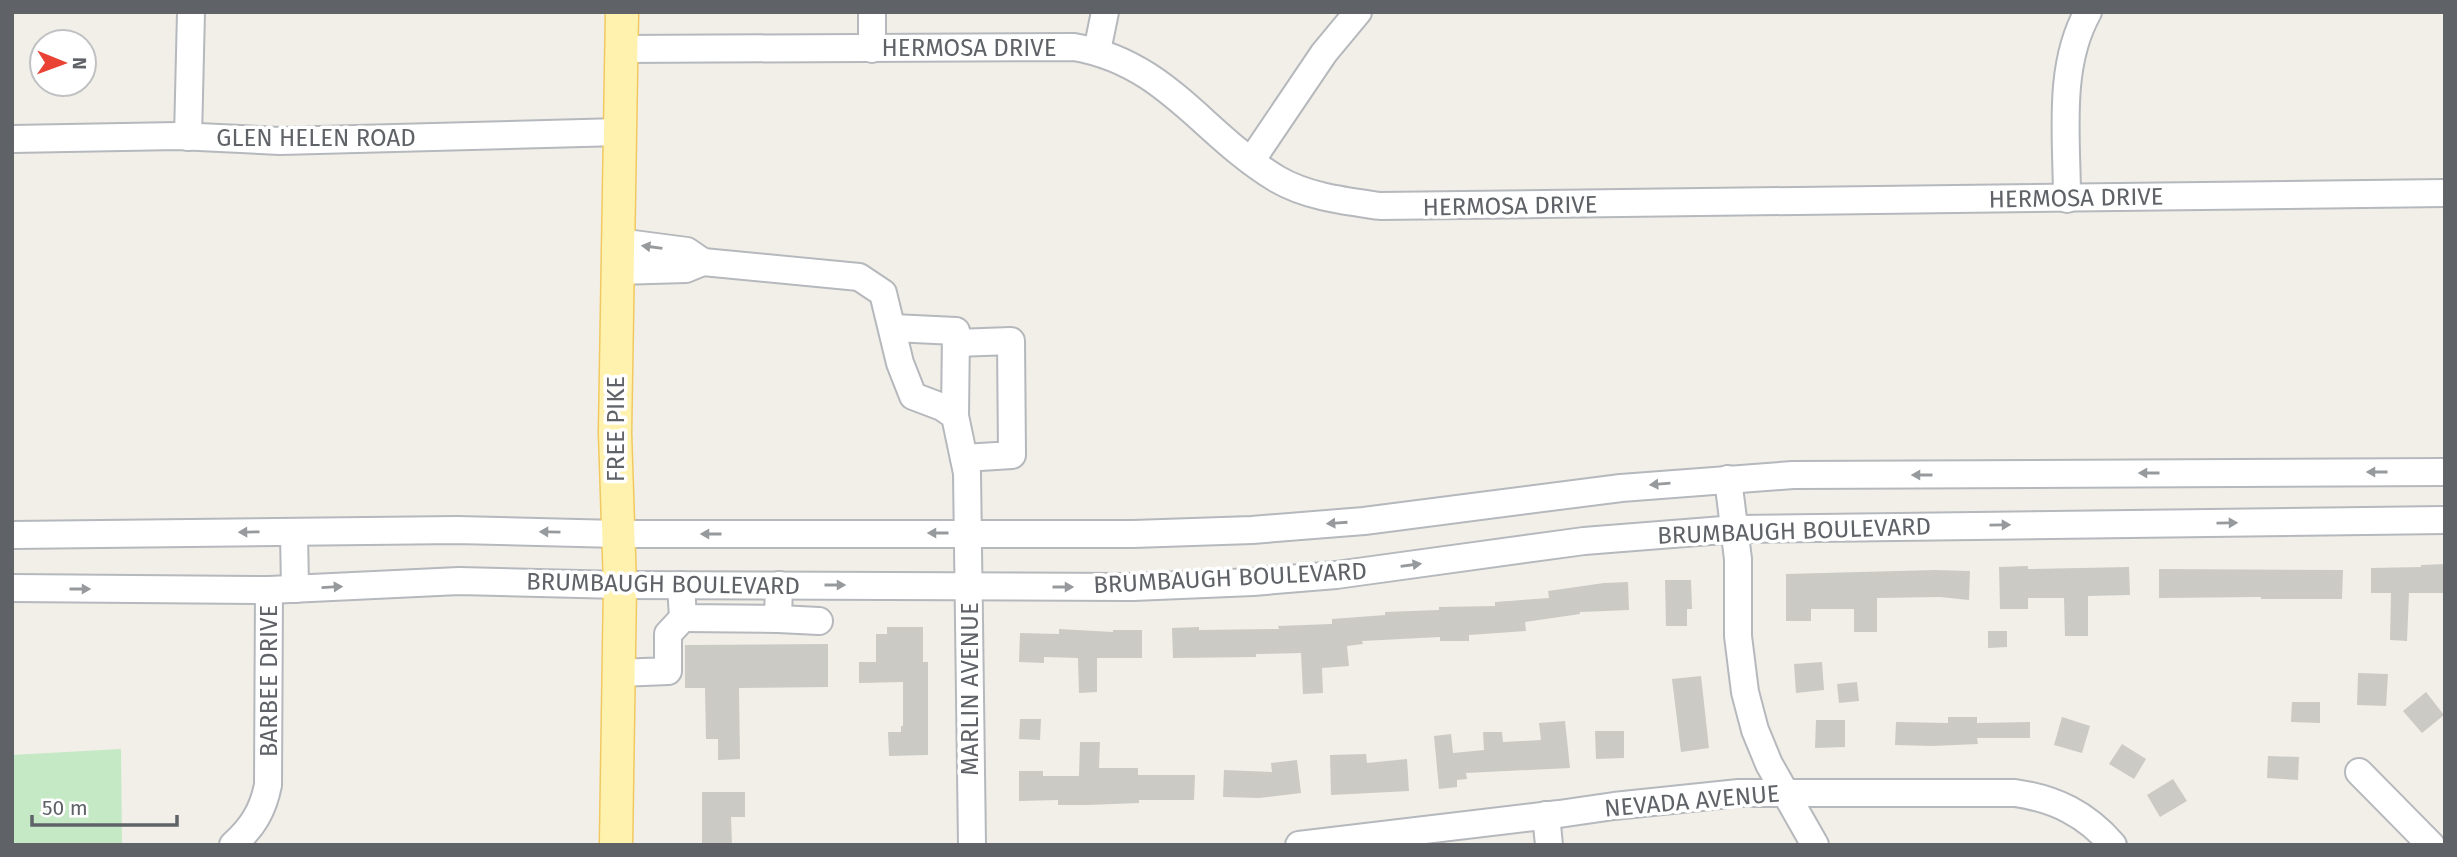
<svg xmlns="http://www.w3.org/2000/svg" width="2457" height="857" font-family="'Fira Sans',sans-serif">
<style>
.green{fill:#c5e8c5}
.building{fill:#cccac5}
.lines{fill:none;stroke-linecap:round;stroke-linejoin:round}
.minor-casing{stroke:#b5b8bc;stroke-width:30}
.major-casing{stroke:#f2c960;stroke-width:35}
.minor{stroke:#fff;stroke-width:26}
.major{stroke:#fff2af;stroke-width:32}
.oneway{fill:#979a9d}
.labels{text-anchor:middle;stroke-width:7;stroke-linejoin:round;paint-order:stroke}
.street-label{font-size:24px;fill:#5f6368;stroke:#fff}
</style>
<rect width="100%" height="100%" fill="#f1efe8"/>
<polygon class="green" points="121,749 122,845 12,845 12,755"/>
<g class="building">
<polygon points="2445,564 2445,593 2409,593 2407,641 2390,640 2391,593 2371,593 2371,568 2421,567 2421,565"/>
<polygon points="2028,566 2028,569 2129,567 2130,595 2088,596 2088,636 2065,636 2064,598 2028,598 2028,609 2000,609 1999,567"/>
<polygon points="2159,569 2343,570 2342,599 2261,599 2261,597 2159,598"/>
<polygon points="1935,570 1970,571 1969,600 1940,597 1877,598 1877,632 1854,632 1854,609 1811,609 1811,621 1786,621 1786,574"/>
<polygon points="1665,580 1691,580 1692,609 1687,609 1687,626 1666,626"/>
<polygon points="1628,582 1629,610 1580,612 1580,614 1525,622 1526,631 1469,635 1469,641 1440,641 1440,637 1362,641 1363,644 1347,646 1349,666 1322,668 1323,693 1303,694 1301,653 1256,654 1256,657 1173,658 1172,628 1199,627 1199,630 1279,629 1278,626 1332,624 1332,619 1385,615 1385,612 1439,610 1439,607 1495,606 1495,602 1549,598 1548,591 1604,583"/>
<polygon points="887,627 923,627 923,662 928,662 928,755 889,756 888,732 901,732 901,726 903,726 903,682 859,683 859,662 876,662 876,634 887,634"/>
<polygon points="1059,629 1113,632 1113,630 1142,630 1142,658 1097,658 1097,692 1079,693 1078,658 1044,657 1044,663 1019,662 1020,633 1059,634"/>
<polygon points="1988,631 2007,631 2007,647 1988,648"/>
<polygon points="828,644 828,687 739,688 740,759 718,760 718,739 706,739 705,688 685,688 685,645"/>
<polygon points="1822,662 1824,690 1796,693 1794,664"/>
<polygon points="2358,673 2388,674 2386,706 2357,705"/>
<polygon points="1701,676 1709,748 1681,752 1672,679"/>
<polygon points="1857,682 1859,701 1839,703 1837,684"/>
<polygon points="2426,692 2444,715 2422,733 2403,711"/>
<polygon points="2292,702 2320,702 2320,723 2291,722"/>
<polygon points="1948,717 1977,717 1977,723 2030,722 2030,738 1977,738 1978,744 1933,746 1895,745 1896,722 1948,723"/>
<polygon points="2062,717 2090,726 2082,753 2054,745"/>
<polygon points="1020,719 1041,719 1040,740 1019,739"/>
<polygon points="1816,720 1845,720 1845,747 1815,748"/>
<polygon points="1565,721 1570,768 1466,773 1467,779 1457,780 1457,787 1439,789 1434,736 1451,734 1453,753 1484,750 1483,732 1502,732 1503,742 1541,740 1539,723"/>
<polygon points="1595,731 1624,731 1624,758 1596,759"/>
<polygon points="1080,742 1100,742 1099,768 1138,768 1138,775 1195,775 1194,800 1139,800 1139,803 1087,805 1058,805 1058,800 1019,801 1019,771 1043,771 1043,776 1079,776"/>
<polygon points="2122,744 2146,759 2134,779 2109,764"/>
<polygon points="1366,754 1367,763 1407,759 1409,791 1331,795 1330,755"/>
<polygon points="2268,756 2299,757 2298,780 2267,778"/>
<polygon points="1297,760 1301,793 1259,798 1223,797 1224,770 1272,772 1271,763"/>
<polygon points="2173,779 2187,801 2160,817 2147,795"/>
<polygon points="702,792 745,792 745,817 731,817 732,845 702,845"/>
</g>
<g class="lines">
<g class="minor-casing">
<g id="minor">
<polyline points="872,12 872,49"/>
<path d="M621,49L1074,47C1167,63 1202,134 1277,179C1308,197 1345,201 1380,206L2445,193"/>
<polyline points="1097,51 1105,12"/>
<polyline points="188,137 191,12"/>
<polyline points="12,139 178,136 280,141 620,132"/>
<polyline points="1251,161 1324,53 1358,12"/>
<path d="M2067,199C2067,138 2057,67 2088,12"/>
<polyline points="703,262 859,277 883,293 900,363 913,396 942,407 955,416 967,473 972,845"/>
<polyline points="617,271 686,269 703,262 687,251 618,242"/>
<polyline points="893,328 956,331 955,416"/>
<polyline points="956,343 1011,341 1012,455 964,458"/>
<polyline points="1728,479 1738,559 1738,636 1745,692 1755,730 1769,764 1815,845"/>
<polyline points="294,532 295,589"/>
<polyline points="12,535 457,530 618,534 1133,534 1252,530 1364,521 1621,488 1793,475 2445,472"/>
<polyline points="681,585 683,618 778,619 779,585"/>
<polyline points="12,588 269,590 459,581 620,585 1133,587 1253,582 1336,575 1584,541 1736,529 2445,520"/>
<polyline points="778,619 819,621"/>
<polyline points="619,673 668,671 668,634 683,618"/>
<polyline points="2359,772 2431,845"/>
<polyline points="1546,815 1549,845"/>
<path d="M233,845C253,827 263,810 268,785L269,590"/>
<path d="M1299,845L1559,814L1614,806L1739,793H2015C2056,799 2086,814 2113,845"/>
</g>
</g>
<g class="major-casing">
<polyline id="major" points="616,845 620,585 615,433 622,12"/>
</g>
<use href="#minor" class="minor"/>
<use href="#major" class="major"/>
</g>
<defs><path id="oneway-solid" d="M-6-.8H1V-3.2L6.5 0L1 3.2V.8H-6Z" transform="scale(1.75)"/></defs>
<g class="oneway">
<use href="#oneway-solid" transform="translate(652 247) rotate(-172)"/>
<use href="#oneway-solid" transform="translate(2377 472) rotate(180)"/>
<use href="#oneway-solid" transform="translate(2149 473) rotate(180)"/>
<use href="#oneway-solid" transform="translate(1922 475) rotate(180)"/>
<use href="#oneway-solid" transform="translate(1660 484) rotate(175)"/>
<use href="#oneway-solid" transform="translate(1337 523) rotate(176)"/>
<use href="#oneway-solid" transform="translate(2227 523) rotate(-1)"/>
<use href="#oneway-solid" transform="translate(2000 525) rotate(-1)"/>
<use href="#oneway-solid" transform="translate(249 532) rotate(179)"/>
<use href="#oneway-solid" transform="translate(550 532) rotate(-179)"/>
<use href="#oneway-solid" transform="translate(938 533) rotate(180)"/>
<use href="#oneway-solid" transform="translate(711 534) rotate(180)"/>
<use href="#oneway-solid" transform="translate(1411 565) rotate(-8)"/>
<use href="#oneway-solid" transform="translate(835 585)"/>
<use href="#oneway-solid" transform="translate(332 587) rotate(-3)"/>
<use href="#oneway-solid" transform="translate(1063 587)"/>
<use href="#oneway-solid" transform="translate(80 589)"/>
</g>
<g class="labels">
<g class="street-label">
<text x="969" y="56">HERMOSA DRIVE</text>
<text x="316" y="146">GLEN HELEN ROAD</text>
<text transform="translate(2076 198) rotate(-1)" y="8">HERMOSA DRIVE</text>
<text transform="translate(1510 206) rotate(-1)" y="8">HERMOSA DRIVE</text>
<text transform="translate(616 429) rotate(-90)" y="8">FREE PIKE</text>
<text transform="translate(1794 531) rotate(-2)" y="8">BRUMBAUGH BOULEVARD</text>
<text transform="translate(1230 578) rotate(-3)" y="8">BRUMBAUGH BOULEVARD</text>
<text transform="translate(663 584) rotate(1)" y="8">BRUMBAUGH BOULEVARD</text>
<text transform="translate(269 681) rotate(-90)" y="8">BARBEE DRIVE</text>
<text transform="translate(970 689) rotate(-90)" y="8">MARLIN AVENUE</text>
<text transform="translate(1692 801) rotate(-5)" y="8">NEVADA AVENUE</text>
</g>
</g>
<rect width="2457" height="857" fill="none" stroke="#5f6368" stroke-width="28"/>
<g transform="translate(63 63) rotate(91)"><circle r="33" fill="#ffffff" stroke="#bfc1c3" stroke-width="2"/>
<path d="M0-5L12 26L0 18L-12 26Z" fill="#ea4335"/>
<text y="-10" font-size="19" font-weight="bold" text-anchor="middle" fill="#5f6368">N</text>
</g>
<path d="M32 815v10h145v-10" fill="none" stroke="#5f6368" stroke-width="3.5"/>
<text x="42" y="815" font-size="21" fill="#5f6368" stroke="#ffffff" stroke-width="5" paint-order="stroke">50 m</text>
</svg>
